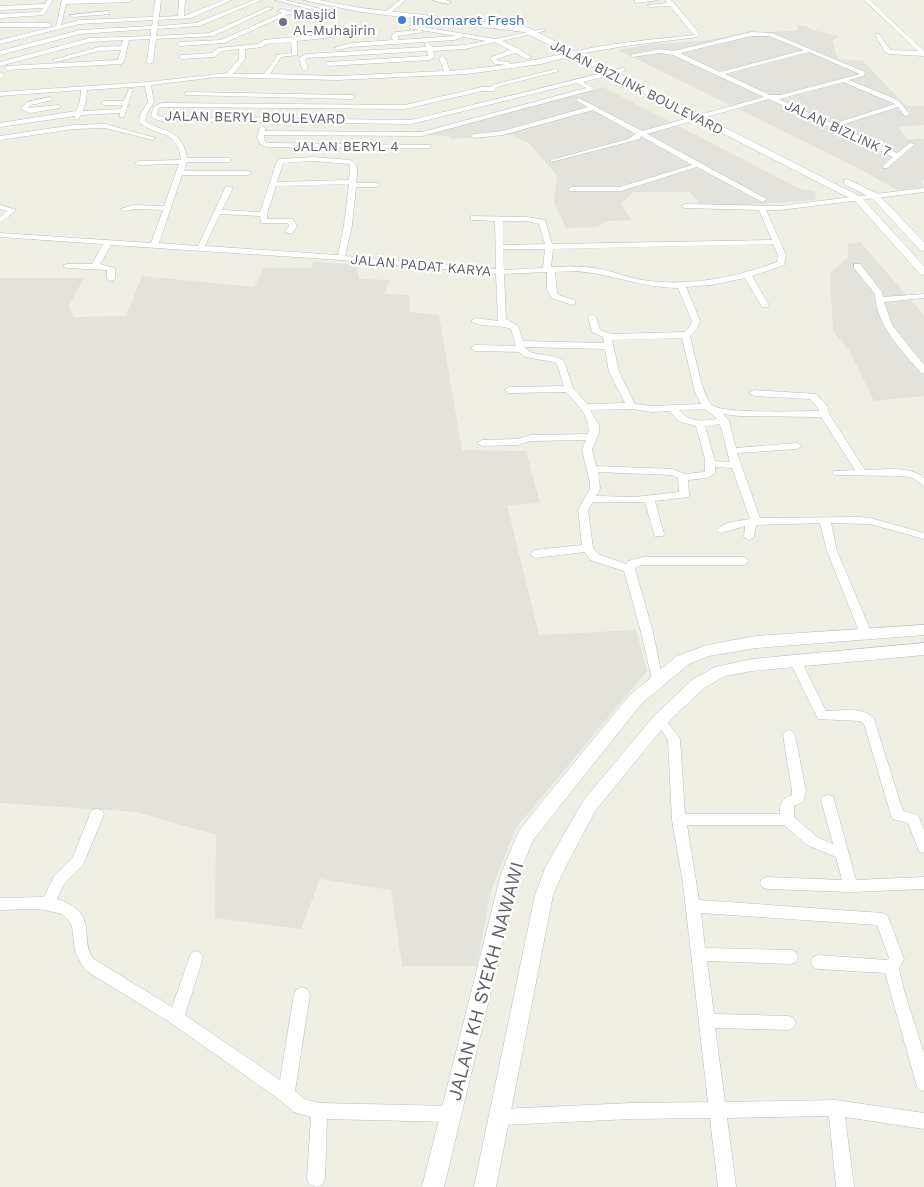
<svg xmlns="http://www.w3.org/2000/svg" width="924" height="1187" font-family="'Work Sans',sans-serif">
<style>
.industrial{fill:#e4e2dd}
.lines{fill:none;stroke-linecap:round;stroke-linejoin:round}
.street-casing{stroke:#babdc2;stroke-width:1}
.secondary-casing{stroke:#bbbec4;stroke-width:1}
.street{fill:#fff;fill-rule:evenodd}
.secondary{fill:#fff;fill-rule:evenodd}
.shop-dot{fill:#3f7fe0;stroke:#fff;stroke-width:2}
.worship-dot{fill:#6b7280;stroke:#fff;stroke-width:2}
.labels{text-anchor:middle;stroke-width:4.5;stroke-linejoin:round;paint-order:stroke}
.far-worship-label{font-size:14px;fill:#5b616d;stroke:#fff;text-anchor:start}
.far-shop-label{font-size:14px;fill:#366cbe;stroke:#fff;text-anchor:start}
.far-street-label{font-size:14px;fill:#5d6167;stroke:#fff}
.near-street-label{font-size:19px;fill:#5d6167;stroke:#fff}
</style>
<rect width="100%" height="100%" fill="#f0efe5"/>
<g class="industrial">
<polygon points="796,25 806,26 812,30 839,36 832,41 838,59 863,61 906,106 924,106 924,125 898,127 907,139 924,139 924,180 921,182 924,187 897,190 858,168 618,50 651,44 704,41 742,33 792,31 798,30"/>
<polygon points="603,87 800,189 816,192 815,200 724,207 697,206 697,200 689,192 634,192 621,204 632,220 607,221 597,227 566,228 554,203 557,176 529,143 511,135 451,139 448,136 424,135"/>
<polygon points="860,242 924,315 924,396 874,401 849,350 833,331 830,273 848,257 848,244"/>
<polygon points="314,262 356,265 359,279 390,280 384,294 409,295 410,312 439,315 462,450 526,451 540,503 507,505 539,635 636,630 647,671 516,828 491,890 477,966 402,966 391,890 320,879 301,929 215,918 216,835 136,812 0,803 0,278 84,278 69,305 74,317 126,316 142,276 254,287 264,268 311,268"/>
</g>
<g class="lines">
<g class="street-casing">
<g id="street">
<polygon points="47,0 53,0 44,15 0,18 0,14 40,12 43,8 0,10 0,6 45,4"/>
<polygon points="62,0 132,0 129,2 66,4 61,25 79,20 153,17 155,0 161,0 159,17 178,16 179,0 185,0 184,16 224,0 232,0 191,18 158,20 158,26 196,23 254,0 262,0 199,26 157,29 156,36 210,33 268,7 273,8 213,36 156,39 153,62 150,64 147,62 150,39 129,40 124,62 121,64 7,70 4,68 7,66 118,60 121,50 99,51 55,62 52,60 99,47 121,46 123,40 90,42 0,66 0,62 90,38 151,36 151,29 80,34 0,55 0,51 80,30 152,26 153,20 79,24 0,44 0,40 56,26"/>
<polygon points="275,0 285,0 329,11 326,13"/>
<polygon points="400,0 406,0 390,13 386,13 386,11"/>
<polygon points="432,0 446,0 451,2 448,4"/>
<polygon points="634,0 659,0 636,3"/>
<path d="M665,0H671L674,3L699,33L698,37L625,46L585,53L541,64L467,74L337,80L217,77L151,85L154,102L146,115L145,121C164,133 182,128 187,158H229L232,160L229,162H187L184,171H248L252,173L248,175H182L159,243L198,246L226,186L233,188L222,210L260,212L277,161L280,159L313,157L350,160C360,164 357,174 356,183H377L381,185L377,187H356L352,225L345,256L496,269L495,221L474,220H471V216L527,217L545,220L552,244L772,240L759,210L685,208L681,206L685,204L780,206L924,188V192L780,210H766L786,255L784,265L752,276L769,305L768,307H762L745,278L711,285L686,287L700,321L697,329L690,336C694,350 702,397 712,405C722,414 801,411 819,411L818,408L810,399L754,396L749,393L754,390L816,394L828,407L829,414L865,470C883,470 910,465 924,478V486L913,478L902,476L834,475L833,473L834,471L855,470L821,417L739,416L723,414L729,421L736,448L797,443L802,446L797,449L737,453L760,518L860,517L870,518L924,533V539L870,524L831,523L837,551L872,634L870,637L866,638L860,634L827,551L820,523L756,525L754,537L749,540L744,537L745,526L721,533L717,532L716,530C724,522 738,521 750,519L732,468L715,467V473L707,478L688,480L689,495L688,497L655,501L664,534L663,536H655L654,534L645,502H593L588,510L593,548L598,554L626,564L628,561L643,557H744L749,561L744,565H643L636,567L635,569L653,632L663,681L661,684H653L641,632L624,571L590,560L585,552L535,558L530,554L535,550L582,545L578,510L590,489V482L582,450L586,440L531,441L517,445L482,446L477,443L482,440L517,439L531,435L588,434C592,418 576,403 566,392L509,393L504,390L509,387L564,386L557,364L554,362L525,357L519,352L475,351L471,348L475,345L516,346L511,329C499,324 481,328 471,321L475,318L498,321L496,274L341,260L111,245L100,264L115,268V279L111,281L107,279V270L67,268L63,266L67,264H92L103,244L0,237V233L151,243L163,210L134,209L124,211L120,209L134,205L164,206L179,164L138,165L135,163L138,161L181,160C178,128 154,137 139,122L140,115L148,102L145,86L87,90L86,101L83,111L121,109L123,105H104L101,103L104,101H124L129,89H133L124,117H120V113L81,115L77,120L74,118L75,116L0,127V123L76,111L80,101L81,90L0,96V92L148,82L227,73L239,59V49L222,51L214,57L182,59L179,57L182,55L212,53L218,48L258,44L264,40L367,30L369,33L297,41V55L281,57L270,74L337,76L444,71L439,58L442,56L445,58L450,71L507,65L495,64L489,58L510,50L495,42L465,49L433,51L435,56L430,60L328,66L325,64L328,62L428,56L427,51L307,58L305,59L308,69L305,71L302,69L299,58L306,54L426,47L425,44L428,42L432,47L465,45L486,41L464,37L454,40L351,47L337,50L334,48L351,43L393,40L391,36L396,32L420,30L423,32L398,36V40L456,36L409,28L411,25L495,39L544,29V31L502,41L519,49L532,58L527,59L515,53L496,59L499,61L510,62L509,64C535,61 560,54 586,49C621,42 658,39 694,35L670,6L650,7L647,5L667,3ZM291,42L292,53L276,55L275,60L264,74H233L245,59V49L262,47L266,44ZM313,161L349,164L350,168L349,180L277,182L283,163ZM349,184L344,225L338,255L205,246L220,214L260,216L261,223H288L289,226L285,232L292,234L297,226L293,219H267V214L276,186ZM503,221H527L539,224L545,244L503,245ZM773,244L778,255L777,262C733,278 689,287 642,280C628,278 615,272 601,269C585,266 568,266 551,267L553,249ZM503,249H545L543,268L504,270ZM574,271C610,273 642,288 678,288L692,321L689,328L684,332L612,334L600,330L596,317L592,314L588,317L592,332L603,337L604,343L523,341L518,326L506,319L504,274L547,272V289L552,298L572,305L575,304V300L561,296L557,293L555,272ZM682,338L695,392L701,404L652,406L635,404L619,372L612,340ZM525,347L605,349L609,372L625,403L587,404L573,388L564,361C552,352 531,358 525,347ZM631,409L652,412L670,411L678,421L696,426L705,459V472L685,474L672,469L596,466L592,450L599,432V425L590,410ZM705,409L717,419C703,421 689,423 679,410ZM720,424L730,462L715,461L705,426ZM598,472L672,475L678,478L679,492L635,497L596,496L600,489Z"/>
<polygon points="864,0 870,0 924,51 924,56 889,54 884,51 875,34 879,34 890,50 918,51"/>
<polygon points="281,9 314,17 311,19 289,14 224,43 180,46 177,44 180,42 221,40 282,13 278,11"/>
<polygon points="108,11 110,14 73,17 70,15"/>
<polygon points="0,23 49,23 52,25 49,27 0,27"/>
<path d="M751,32L772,33L865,72L864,76L849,80L893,98L900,102L910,115L905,116L898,107L838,126L897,153L910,143L915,144L887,168H883V166L893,157L769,99L647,134L765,198L766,200L762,202L697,167L621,191H569L568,189L572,187H620L692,165L641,136L640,139L551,162V160L628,139L636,134L593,110L503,135L474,138L471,136L474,134L503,131L588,107L577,101L576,100L579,98L642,131L764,97L673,55L660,53L633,57L630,55L660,49L674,51ZM751,36H769L804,50L720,72L680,53ZM809,52L860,74L780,95H770L725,74ZM843,82L895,104L833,124L779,99Z"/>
<polygon points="623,68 626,70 625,71 583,82 593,88 593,90 422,136 264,135 265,142 268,143 431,145 432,146 429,148 267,147 260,144 257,137 260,127 262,126 265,128 265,131 422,132 586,88 577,83 411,124 162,121 154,119 151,115 154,106 162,103 405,105 482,87 491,87 492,85 556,69 559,71 497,87 494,91 482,91 405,109 163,107 159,108 157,115 162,117 411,120"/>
<polygon points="0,73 5,74 0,79"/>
<polygon points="187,92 352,95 355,97 352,99 185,95 184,94"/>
<polygon points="50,97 53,99 52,100 31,105 28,108 58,105 60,106 60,108 30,113 21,109 27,102"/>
<polygon points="105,124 156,138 153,140 105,128 74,129 0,140 0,136 74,125"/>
<polygon points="0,205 16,210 0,223 0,217 7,211 0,209"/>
<path d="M854,264H860L882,292L883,297L924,294V298L884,302L892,325L924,365V374L921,373C901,349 876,325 875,294L854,268Z"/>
<path d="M796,658L800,659L802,662L826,711C840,711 865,706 874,719L903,811L918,815L924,830V853L919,851L908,823L893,819L891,815L864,724L860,721L818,719L790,662L792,659Z"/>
<path d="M660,715L664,717L680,739L685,814H780C780,802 781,800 792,795V791L783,735L785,732L789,730L793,732L795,735L806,791L803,802L794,806V817L817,837L833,844L821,800L823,796L828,795L833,796L856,880L924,877V889L851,892L767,889L762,887L760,883L762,879L767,877L842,880L836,857L807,845L784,825H687L699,900L882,913L887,915L889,919L904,959L899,968L903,987L924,1054V1091L918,1089L916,1083L885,973L818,969L813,967L811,962L813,957L818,955L887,960L889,958L877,925L701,913L705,948L791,950L796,952L798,957L796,962L791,964L707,961L714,1014L788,1016L793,1018L796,1023L793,1028L788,1030L715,1028L725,1102L836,1100L924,1113V1129L845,1117L854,1187H836L829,1116L727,1118L736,1187H718L710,1118L631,1119L500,1125L494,1123L492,1117L494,1111L500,1109L631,1103L708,1102L683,883L672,820L668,740L654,720L656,717Z"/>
<path d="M97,809L102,810L104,814L83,865L64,884L57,899C103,915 76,939 95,960L172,1007L191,953L196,951L201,953L203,958L185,1015L280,1080L294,994L297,989L302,987L307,989L310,994L295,1091L304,1099L319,1103L451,1106L457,1108L459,1114L457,1120L451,1122L327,1119L325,1179L322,1185L317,1187L310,1185L307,1179L311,1117L294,1112L280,1100L171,1023L85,970L75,952L72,926L69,921L62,914L46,910L34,909L0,910V898L44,897L54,876L73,857L90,814L92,810Z"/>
</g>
</g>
<g class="secondary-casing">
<g id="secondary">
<polygon points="303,0 319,0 361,8 505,24 529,28 861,197 924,266 924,275 920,274 855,201 524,32 361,12"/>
<polygon points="847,179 878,194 924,242 924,251 920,250 872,198 844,184 844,180"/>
<polygon points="924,625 924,635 756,648 709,656 689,664 641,704 533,840 519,874 444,1187 422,1187 501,874 519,831 537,808 629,696 677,656 707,645 756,636"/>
<polygon points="924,643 924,655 752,671 725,676 704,688 666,724 595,811 562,874 553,895 496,1187 474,1187 535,895 546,866 583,801 654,716 692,680 715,667 752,659"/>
</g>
</g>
<use href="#street" class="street"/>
<use href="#secondary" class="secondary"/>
</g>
<circle class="shop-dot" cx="402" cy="20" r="5"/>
<circle class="worship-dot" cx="283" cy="22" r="5"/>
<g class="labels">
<g class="far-worship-label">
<text x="293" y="19">Masjid<tspan x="293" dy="16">Al-Muhajirin</tspan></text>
</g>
<g class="far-shop-label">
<text x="412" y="25">Indomaret Fresh</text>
</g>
<g class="far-street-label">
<text transform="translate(637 87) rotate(27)" y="5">JALAN BIZLINK BOULEVARD</text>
<text transform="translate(255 117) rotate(1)" y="5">JALAN BERYL BOULEVARD</text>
<text transform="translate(838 128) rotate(25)" y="5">JALAN BIZLINK 7</text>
<text x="346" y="151">JALAN BERYL 4</text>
<text transform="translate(421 265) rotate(5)" y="5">JALAN PADAT KARYA</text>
</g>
<g class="near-street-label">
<text transform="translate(485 981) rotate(-75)" y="7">JALAN KH SYEKH NAWAWI</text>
</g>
</g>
</svg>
